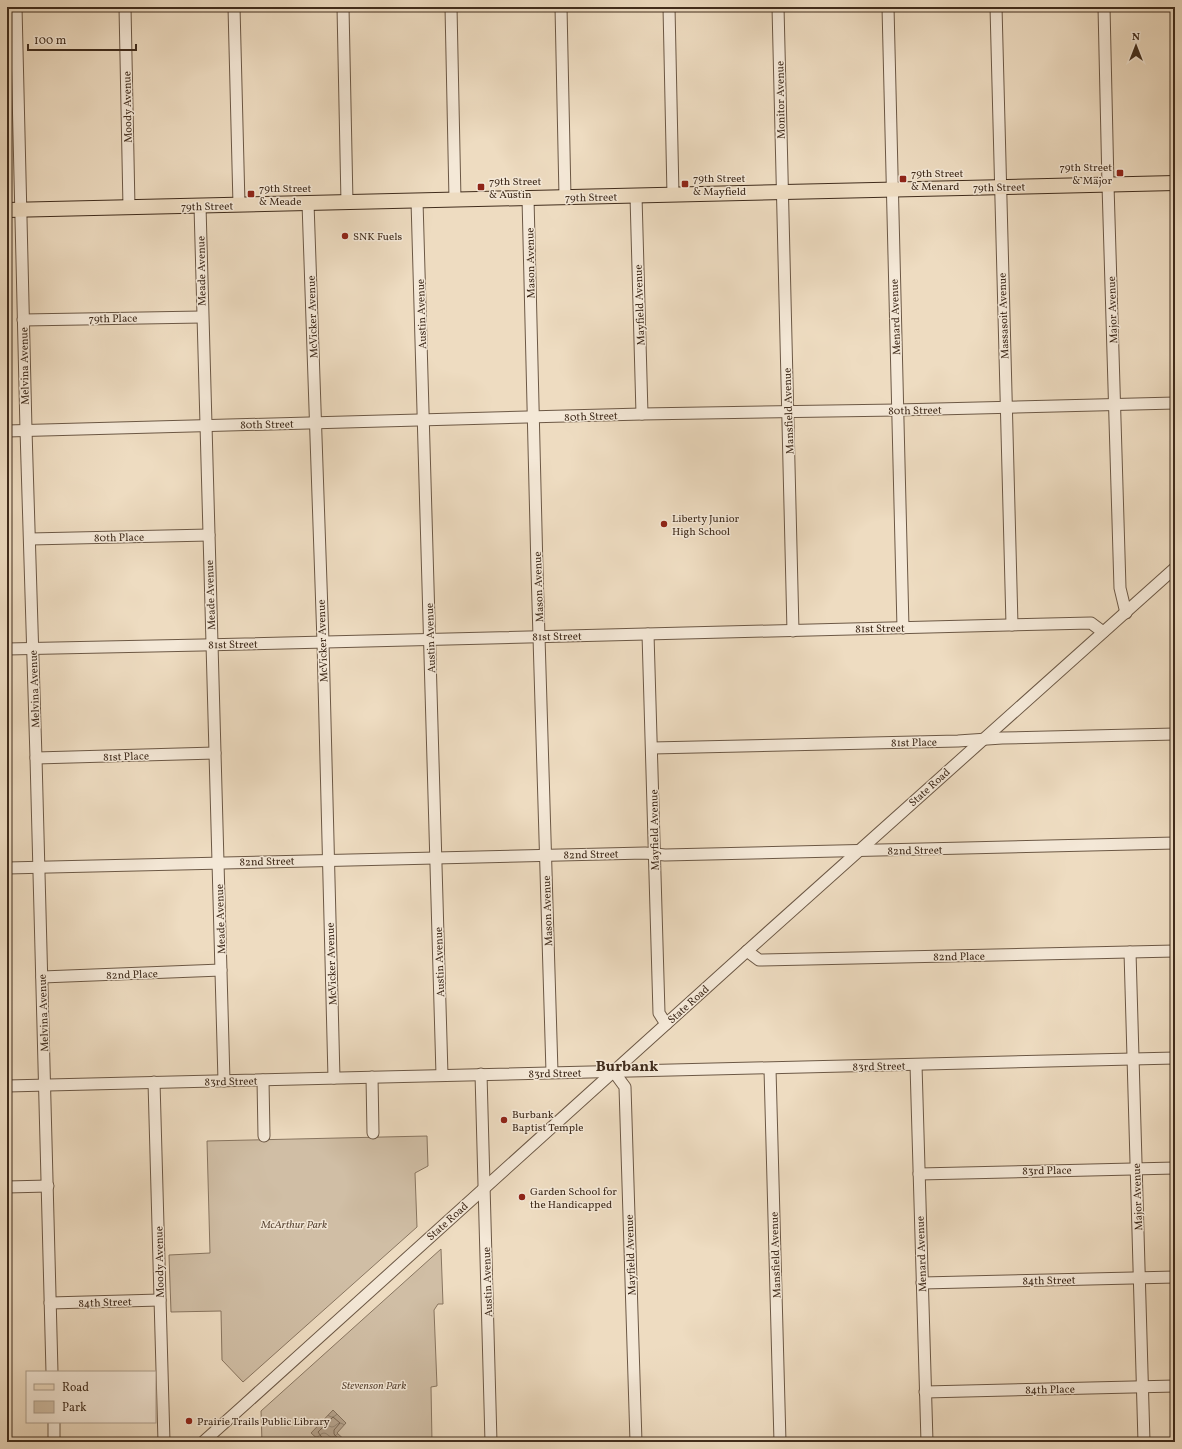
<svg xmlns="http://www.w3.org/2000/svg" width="1182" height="1449" font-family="Vollkorn,serif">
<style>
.green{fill:#d0bea5;stroke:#887560}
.water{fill:url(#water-waves);stroke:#85725d}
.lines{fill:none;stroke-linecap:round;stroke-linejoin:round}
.shore{stroke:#7a6652;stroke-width:1}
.minor-casing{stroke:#6c5845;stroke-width:13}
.major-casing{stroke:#402c1c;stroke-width:16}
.minor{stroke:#f4e8d7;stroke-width:11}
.major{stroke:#eedcc1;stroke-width:14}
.poi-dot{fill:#8f2418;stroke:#f4e8d7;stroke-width:1.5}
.labels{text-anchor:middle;stroke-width:3;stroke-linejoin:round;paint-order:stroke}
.street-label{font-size:11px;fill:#402c1c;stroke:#f4e8d7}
.poi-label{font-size:11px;fill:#402c1c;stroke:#f4e8d7;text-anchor:start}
.park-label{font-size:11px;font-style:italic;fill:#5d4937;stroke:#f4e8d7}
.district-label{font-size:15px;font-weight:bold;fill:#402c1c;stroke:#f4e8d7}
</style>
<defs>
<pattern id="water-waves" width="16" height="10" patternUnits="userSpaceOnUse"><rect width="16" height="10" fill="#b3a089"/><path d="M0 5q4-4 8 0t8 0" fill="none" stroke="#93836f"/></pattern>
</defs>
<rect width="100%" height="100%" fill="#eedcc1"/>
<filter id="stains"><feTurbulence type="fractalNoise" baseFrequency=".005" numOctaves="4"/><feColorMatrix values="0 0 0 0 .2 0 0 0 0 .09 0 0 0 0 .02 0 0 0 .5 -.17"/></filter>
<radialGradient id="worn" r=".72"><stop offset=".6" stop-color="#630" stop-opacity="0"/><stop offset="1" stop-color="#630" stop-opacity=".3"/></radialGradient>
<g class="green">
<polygon points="427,1136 428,1166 415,1173 417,1227 243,1382 222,1360 221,1311 171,1312 169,1255 210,1253 207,1141"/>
<polygon points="441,1249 443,1304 438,1304 434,1310 437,1386 431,1387 432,1442 262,1442 261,1411"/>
</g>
<polygon class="water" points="333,1410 346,1423 337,1433 347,1442 321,1442 311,1433"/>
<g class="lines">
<polyline class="shore" points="323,1442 323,1439 318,1432 333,1417 340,1423 334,1430 334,1434 341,1442"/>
<g class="minor-casing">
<g id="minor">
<polyline points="16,7 26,430 36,758 52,1372"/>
<polyline points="125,7 129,208"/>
<polyline points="234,7 239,205"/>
<polyline points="343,7 347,203"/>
<polyline points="451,7 455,200"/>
<polyline points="561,7 565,197"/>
<polyline points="669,7 673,195"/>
<polyline points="778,7 793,631"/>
<polyline points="888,7 903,628"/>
<polyline points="996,7 1012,625"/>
<polyline points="1104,7 1108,185 1120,588 1126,613"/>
<polyline points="636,196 642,414"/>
<polyline points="528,198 537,570 552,1072"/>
<polyline points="417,201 442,1075"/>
<polyline points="308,203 323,642 334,1078"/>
<polyline points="200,206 224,1081"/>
<polyline points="23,320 202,317"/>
<polyline points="7,431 642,414 897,410 1175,403"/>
<polyline points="30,539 209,535"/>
<polyline points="648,634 659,1013 666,1024"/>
<polyline points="7,649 202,645 1091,623 1103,632"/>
<polyline points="652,748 958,741 1002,738 1175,734"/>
<polyline points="36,758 215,753"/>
<polyline points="7,868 645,853 665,855 1175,843"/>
<polyline points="747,951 759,960 1175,951"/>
<polyline points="1130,952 1144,1442"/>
<polyline points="42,977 221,970"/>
<polyline points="916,1065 927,1442"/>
<polyline points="770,1069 780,1442"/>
<polyline points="614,1072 625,1087 636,1442"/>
<polyline points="481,1074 491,1442"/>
<polyline points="372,1077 373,1133"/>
<polyline points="263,1080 264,1136"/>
<polyline points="154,1082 164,1442"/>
<polyline points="7,1086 1175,1058"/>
<polyline points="919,1174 1175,1168"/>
<polyline points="7,1187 48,1186"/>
<polyline points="922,1283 1175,1277"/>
<polyline points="50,1303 160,1300"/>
<polyline points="925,1392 1175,1386"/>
<polyline points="54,1422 54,1442"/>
<polyline points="203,1442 242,1407 747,951 1175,568"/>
</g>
</g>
<g class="major-casing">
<polyline id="major" points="7,210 1175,183"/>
</g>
<use href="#minor" class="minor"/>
<use href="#major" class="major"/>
</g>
<g class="poi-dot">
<rect x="1116" y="169" width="8" height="8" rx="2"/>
<rect x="899" y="175" width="8" height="8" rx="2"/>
<rect x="681" y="180" width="8" height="8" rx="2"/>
<rect x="477" y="183" width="8" height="8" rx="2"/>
<rect x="247" y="190" width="8" height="8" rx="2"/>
<circle cx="345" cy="236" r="4"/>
<circle cx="664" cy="524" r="4"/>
<circle cx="504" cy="1120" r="4"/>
<circle cx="522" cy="1197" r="4"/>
<circle cx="189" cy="1421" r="4"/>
</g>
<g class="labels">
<g class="street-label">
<text transform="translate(780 100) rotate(-91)" y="4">Monitor Avenue</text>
<text transform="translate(127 107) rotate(-91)" y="4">Moody Avenue</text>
<text transform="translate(999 187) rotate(-1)" y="4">79th Street</text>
<text transform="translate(591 197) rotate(-1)" y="4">79th Street</text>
<text transform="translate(207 206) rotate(-1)" y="4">79th Street</text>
<text transform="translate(530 263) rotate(-91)" y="4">Mason Avenue</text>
<text transform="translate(201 271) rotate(-91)" y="4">Meade Avenue</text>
<text transform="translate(639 305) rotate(-92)" y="4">Mayfield Avenue</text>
<text transform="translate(1112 310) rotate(-92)" y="4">Major Avenue</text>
<text transform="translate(421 314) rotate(-92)" y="4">Austin Avenue</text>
<text transform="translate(1003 316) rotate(-92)" y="4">Massasoit Avenue</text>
<text transform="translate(312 317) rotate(-92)" y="4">McVicker Avenue</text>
<text transform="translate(895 317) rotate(-92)" y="4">Menard Avenue</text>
<text transform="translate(113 318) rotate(-1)" y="4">79th Place</text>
<text transform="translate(24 366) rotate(-91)" y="4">Melvina Avenue</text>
<text transform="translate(915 410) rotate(-1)" y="4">80th Street</text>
<text transform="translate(788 411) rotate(-92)" y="4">Mansfield Avenue</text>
<text transform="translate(591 416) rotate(-2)" y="4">80th Street</text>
<text transform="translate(267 424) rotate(-1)" y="4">80th Street</text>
<text transform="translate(119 537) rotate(-1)" y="4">80th Place</text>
<text transform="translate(538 587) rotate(-92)" y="4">Mason Avenue</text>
<text transform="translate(210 595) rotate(-92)" y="4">Meade Avenue</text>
<text transform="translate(880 628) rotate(-1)" y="4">81st Street</text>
<text transform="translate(557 636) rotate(-1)" y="4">81st Street</text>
<text transform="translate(430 638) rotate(-92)" y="4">Austin Avenue</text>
<text transform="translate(322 641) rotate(-92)" y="4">McVicker Avenue</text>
<text transform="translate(233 644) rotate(-1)" y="4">81st Street</text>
<text transform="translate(34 689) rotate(-92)" y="4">Melvina Avenue</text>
<text transform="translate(914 742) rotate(-1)" y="4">81st Place</text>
<text transform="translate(126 756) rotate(-2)" y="4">81st Place</text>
<text transform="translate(929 787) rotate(-42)" y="4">State Road</text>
<text transform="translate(654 830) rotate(-91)" y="4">Mayfield Avenue</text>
<text transform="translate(915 850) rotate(-1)" y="4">82nd Street</text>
<text transform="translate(591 854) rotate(-1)" y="4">82nd Street</text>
<text transform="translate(267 861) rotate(-1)" y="4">82nd Street</text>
<text transform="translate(547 911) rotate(-92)" y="4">Mason Avenue</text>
<text transform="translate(220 919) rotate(-92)" y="4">Meade Avenue</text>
<text transform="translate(959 956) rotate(-1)" y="4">82nd Place</text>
<text transform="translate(439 962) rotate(-92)" y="4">Austin Avenue</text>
<text transform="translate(331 964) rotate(-92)" y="4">McVicker Avenue</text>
<text transform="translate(132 974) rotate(-2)" y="4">82nd Place</text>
<text transform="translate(688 1004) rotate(-42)" y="4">State Road</text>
<text transform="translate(43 1013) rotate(-92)" y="4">Melvina Avenue</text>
<text transform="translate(879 1066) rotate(-1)" y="4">83rd Street</text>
<text transform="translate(555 1073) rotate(-1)" y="4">83rd Street</text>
<text transform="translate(231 1081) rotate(-1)" y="4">83rd Street</text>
<text transform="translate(1047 1170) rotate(-1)" y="4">83rd Place</text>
<text transform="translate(1137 1197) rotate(-92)" y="4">Major Avenue</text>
<text transform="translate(447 1221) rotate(-42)" y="4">State Road</text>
<text transform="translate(921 1254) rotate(-92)" y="4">Menard Avenue</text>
<text transform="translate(630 1255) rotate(-92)" y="4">Mayfield Avenue</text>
<text transform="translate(775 1255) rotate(-92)" y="4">Mansfield Avenue</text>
<text transform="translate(159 1262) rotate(-91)" y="4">Moody Avenue</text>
<text transform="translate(1049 1280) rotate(-1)" y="4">84th Street</text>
<text transform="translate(487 1282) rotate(-92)" y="4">Austin Avenue</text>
<text transform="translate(105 1302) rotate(-2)" y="4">84th Street</text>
<text transform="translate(1050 1389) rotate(-1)" y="4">84th Place</text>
</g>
<g class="poi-label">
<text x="1112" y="171" text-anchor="end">79th Street<tspan x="1112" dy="13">&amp; Major</tspan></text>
<text x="911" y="177">79th Street<tspan x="911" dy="13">&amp; Menard</tspan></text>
<text x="693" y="182">79th Street<tspan x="693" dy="13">&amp; Mayfield</tspan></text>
<text x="489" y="185">79th Street<tspan x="489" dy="13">&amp; Austin</tspan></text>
<text x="259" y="192">79th Street<tspan x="259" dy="13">&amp; Meade</tspan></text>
<text x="353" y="240">SNK Fuels</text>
<text x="672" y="522">Liberty Junior<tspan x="672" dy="13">High School</tspan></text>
<text x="512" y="1118">Burbank<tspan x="512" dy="13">Baptist Temple</tspan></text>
<text x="530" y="1195">Garden School for<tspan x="530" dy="13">the Handicapped</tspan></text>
<text x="197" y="1425">Prairie Trails Public Library</text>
</g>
<g class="park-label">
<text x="294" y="1228">McArthur Park</text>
<text x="374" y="1389">Stevenson Park</text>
</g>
<g class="district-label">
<text x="627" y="1071">Burbank</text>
</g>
</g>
<rect width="1182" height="1449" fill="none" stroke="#eedcc1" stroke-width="24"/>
<rect x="8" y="8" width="1166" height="1433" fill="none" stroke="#402c1c" stroke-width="2"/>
<rect x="12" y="12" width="1158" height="1425" fill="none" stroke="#402c1c"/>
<rect x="26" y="1371" width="130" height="52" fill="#f4e8d7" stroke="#ac9d8c"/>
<rect x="34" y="1384" width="20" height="6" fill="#eedcc1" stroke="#ac9d8c"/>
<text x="62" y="1391" font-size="12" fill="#402c1c">Road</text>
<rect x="34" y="1401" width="20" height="12" fill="#d0bea5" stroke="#ac9d8c"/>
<text x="62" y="1411" font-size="12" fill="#402c1c">Park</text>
<g transform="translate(1136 46)" stroke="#f4e8d7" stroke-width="3" paint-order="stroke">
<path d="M0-3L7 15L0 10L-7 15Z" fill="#402c1c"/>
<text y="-6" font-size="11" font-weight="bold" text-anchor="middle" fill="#402c1c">N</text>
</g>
<path d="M28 44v6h108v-6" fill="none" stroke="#402c1c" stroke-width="2"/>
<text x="34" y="44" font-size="12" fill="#402c1c" stroke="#f4e8d7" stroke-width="3" paint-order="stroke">100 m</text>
<rect width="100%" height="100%" filter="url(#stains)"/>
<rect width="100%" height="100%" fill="url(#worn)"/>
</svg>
